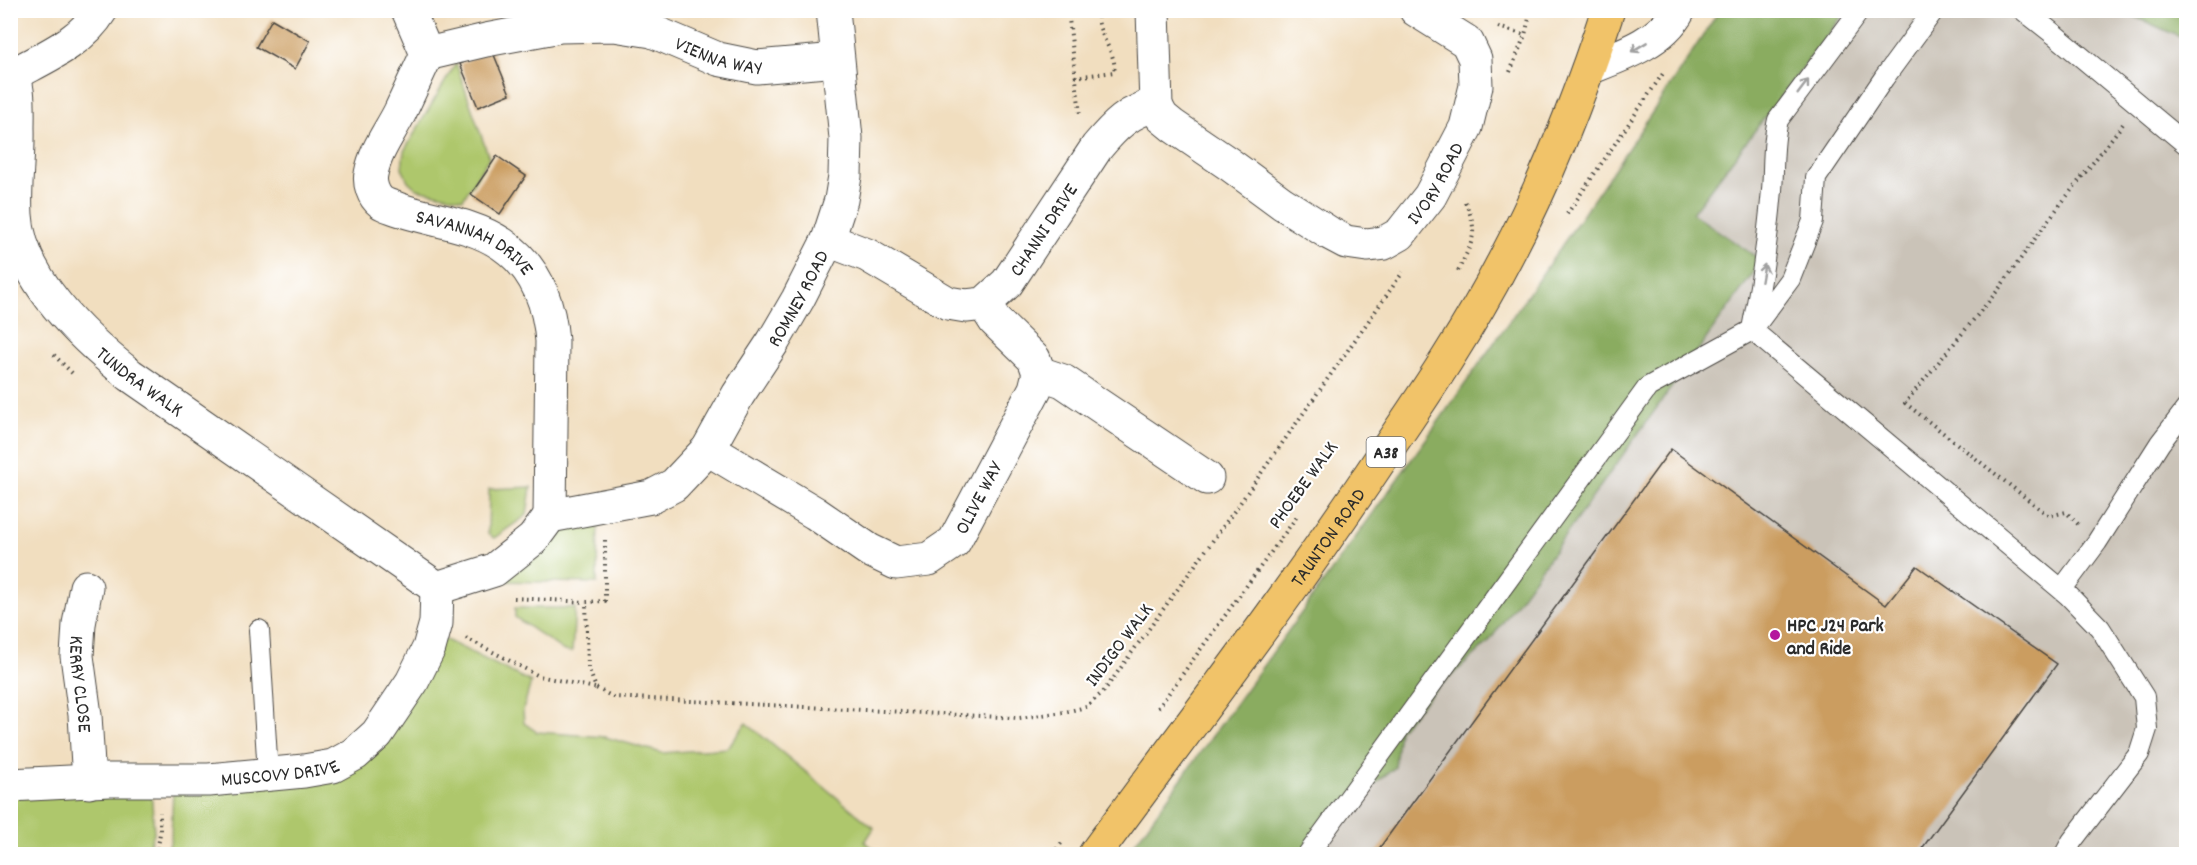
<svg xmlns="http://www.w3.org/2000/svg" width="2197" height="865" font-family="Dekko,sans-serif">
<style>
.industrial{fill:#cac3b8}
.green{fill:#aec76c;stroke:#6c794c;stroke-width:1.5}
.forest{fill:#8aac60;stroke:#5a6c46;stroke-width:1.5}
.building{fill:#cb9d60}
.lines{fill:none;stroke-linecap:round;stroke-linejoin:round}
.lane-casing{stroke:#494641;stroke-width:22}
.street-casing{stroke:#494641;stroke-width:35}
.primary-casing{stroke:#494641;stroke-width:35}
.path{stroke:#494641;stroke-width:4;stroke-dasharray:1.5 4.5;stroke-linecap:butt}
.lane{stroke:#fff;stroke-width:20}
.street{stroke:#fff;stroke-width:33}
.primary{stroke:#f1c369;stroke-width:33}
.oneway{stroke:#a0a0a0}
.poi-dot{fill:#b5179e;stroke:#fff;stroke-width:2}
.labels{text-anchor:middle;stroke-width:4.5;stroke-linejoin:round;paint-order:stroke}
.shield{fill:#fff;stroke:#6b6b6b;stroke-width:1.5}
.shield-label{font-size:18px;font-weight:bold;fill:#2b2b2b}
.street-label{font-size:20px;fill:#2b2b2b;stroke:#fff}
.poi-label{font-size:20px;font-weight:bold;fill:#2b2b2b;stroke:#fff;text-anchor:start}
</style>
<rect width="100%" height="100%" fill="#fff"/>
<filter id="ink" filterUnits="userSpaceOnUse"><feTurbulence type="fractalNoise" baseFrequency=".0167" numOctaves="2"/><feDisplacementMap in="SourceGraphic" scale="12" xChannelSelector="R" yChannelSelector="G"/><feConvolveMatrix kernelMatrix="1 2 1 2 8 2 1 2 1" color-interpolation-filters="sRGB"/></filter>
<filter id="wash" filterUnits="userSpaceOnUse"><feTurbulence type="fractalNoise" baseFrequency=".008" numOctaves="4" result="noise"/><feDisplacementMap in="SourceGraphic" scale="24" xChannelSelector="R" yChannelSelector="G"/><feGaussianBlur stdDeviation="1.35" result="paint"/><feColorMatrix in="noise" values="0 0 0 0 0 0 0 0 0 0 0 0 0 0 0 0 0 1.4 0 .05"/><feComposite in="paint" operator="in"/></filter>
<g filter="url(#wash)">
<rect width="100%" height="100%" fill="#f1debf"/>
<polygon class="industrial" points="1846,11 2186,11 2186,854 1309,854 1341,803 1376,783 1399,730 1432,693 1488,643 1761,262 1692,213"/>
<g class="green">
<polygon points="456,63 489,158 463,199 417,189 408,181 402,168 404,151"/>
<polygon points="531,487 527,515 494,538 488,534 489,489"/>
<polygon points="598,516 597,583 495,581 554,532"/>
<polygon points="515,608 575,608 572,652 564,651 515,617"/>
<polygon points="442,638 531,682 523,710 524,723 537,732 605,737 662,753 728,748 746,723 874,828 865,842 881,854 167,854 171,839 173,790 331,772"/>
<polygon points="151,787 154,833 146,854 11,854 10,791"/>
</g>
<g class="forest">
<path d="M1719,11H1846L1692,213L1762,261L1488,643L1432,693L1399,730L1395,767L1376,783L1341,803L1309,854H1127C1328,575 1532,299 1719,11Z"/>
<polygon points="2122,11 2186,11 2186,40 2178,36"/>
</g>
<g id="blocks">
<g class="building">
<polygon points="272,19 310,41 295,69 256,47"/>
<polygon points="492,50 510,94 478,107 460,64"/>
<polygon points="497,156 526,176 500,214 471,194"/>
<polygon points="1671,449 1886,605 1917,566 2057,664 1918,854 1375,854"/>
</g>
</g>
</g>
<g filter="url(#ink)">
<use href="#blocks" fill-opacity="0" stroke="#494641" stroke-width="1.5"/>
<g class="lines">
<g class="lane-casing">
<g id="lane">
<polyline points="2023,10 2055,35 2186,144"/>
<path d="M1753,324C1762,280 1768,235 1772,190C1774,166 1772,144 1778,120L1860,10"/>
<polyline points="1752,330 2068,595 2100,628 2144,697 2147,729 2139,754 2072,841 2065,854"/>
<polyline points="2062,589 2097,542 2160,443 2186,409"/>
<polyline points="259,630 268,774"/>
<polyline points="1308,854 1648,387 1752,330 1790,279 1813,221 1816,178 1884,78 1934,10"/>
</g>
</g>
<g class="street-casing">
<g id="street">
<path id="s1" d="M408,10L427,54C418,73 409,93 400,112C390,132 375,151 371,174C369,183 373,196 381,202C385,205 393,207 398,209C432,221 471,223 502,244C536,267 549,302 552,341L550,516"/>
<path id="s2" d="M427,54L486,40L560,26L614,25L652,31L718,59L757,67L837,60"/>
<path d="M1589,68C1620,56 1662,42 1679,10"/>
<path id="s3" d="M10,70C20,82 18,112 18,128C19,157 14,186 16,215C19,278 83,338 130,375L437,588"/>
<path d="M14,74C45,57 82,42 101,10"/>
<path id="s4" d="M1156,106L1162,117L1173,126L1229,164L1282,203L1329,233L1346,242L1367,245L1384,243L1400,234L1430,196L1466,127L1476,86L1475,59L1467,42L1416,10"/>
<path id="s5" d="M828,240L867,255L948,303L966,306L984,304L1007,283L1097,147C1113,128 1130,109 1156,106L1153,10"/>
<polyline points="1039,373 1063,381 1207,478"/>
<path id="s6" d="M708,449L815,513L869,550L896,563L929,559L954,542L1035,389L1039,373L1034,359L995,321L984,304"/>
<path id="s7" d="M86,587L79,624L77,656L85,715L89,782"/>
<path id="s8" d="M437,588L494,570L533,539L550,516L651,497L674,485L708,449L738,395L773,342L798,299L828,240L841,200L845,176L846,138L833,10"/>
<path id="s9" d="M10,785L110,780H209L304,771L333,766L355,754L377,734L412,682L429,648L436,623L437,588"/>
</g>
</g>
<g class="primary-casing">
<g id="primary">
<path id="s10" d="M1095,854C1192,722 1293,591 1384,454C1427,391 1470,327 1505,259C1547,180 1580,96 1608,10"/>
</g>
</g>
<g class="path">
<polyline points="1068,10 1080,114"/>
<polyline points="1498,27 1525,35"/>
<polyline points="1510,72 1525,35 1531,10"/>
<path d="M1075,77L1114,72C1118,54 1097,36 1098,15L1105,10"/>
<polyline points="1567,214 1664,72"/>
<path d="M1458,271C1473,240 1480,233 1464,200"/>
<polyline points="54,355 74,375"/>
<polyline points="2078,524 2066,512 2049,516 1905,403 1998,290 2053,214 2123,124"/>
<polyline points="605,540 605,601 586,602 588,667 596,688 613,697 1019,718 1065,712 1086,707 1104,691 1240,503 1403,272"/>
<polyline points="514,598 586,602"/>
<polyline points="466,638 539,676 595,688"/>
<polyline points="1158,708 1298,515"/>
<polyline points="157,854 160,833 160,812"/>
<polyline points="1053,854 1063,841"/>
</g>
<use href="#lane" class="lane"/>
<use href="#street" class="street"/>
<use href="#primary" class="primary"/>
</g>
<defs><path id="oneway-shaft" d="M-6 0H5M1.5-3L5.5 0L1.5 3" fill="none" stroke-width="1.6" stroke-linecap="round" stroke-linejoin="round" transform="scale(1.5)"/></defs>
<g class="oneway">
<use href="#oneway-shaft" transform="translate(1639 47) rotate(149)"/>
<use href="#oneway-shaft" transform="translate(1803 87) rotate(-53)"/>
<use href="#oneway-shaft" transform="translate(1763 273) rotate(-80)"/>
</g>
</g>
<circle class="poi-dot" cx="1775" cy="635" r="6"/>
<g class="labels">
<rect class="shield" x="1366.5" y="437" width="39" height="30" rx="4.5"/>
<g class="shield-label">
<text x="1386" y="458">A38</text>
</g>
<g class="street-label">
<text dy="7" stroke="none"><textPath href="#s2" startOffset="300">VIENNA WAY</textPath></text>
<text dy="7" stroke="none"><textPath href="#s4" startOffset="354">IVORY ROAD</textPath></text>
<text dy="7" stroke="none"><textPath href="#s5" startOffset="268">CHANNI DRIVE</textPath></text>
<text dy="7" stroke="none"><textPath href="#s1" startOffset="315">SAVANNAH DRIVE</textPath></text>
<text dy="7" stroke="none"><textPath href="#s8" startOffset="492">ROMNEY ROAD</textPath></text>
<text dy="7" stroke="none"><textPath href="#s3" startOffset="360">TUNDRA WALK</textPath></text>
<text transform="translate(1302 484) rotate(-54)" y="7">PHOEBE WALK</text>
<text dy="7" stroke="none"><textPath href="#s6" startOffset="334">OLIVE WAY</textPath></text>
<text dy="7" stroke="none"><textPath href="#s10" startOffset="393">TAUNTON ROAD</textPath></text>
<text transform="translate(1118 644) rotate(-53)" y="7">INDIGO WALK</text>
<text dy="7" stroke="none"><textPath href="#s7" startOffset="98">KERRY CLOSE</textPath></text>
<text dy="7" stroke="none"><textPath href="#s9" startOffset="270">MUSCOVY DRIVE</textPath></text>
</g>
<g class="poi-label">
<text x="1787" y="631">HPC J24 Park<tspan x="1787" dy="23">and Ride</tspan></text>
</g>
</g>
<rect width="2197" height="865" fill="none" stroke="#fff" stroke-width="36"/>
</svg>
